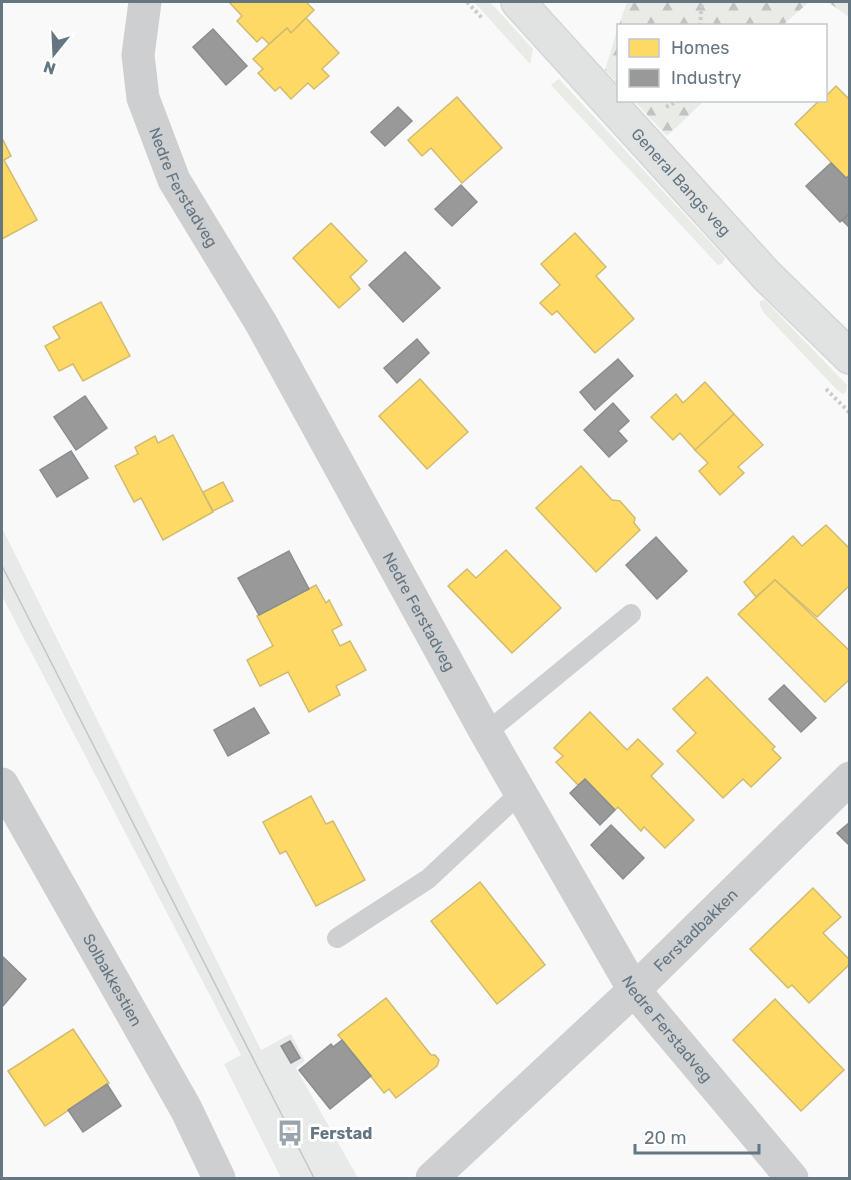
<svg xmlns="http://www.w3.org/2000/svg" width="851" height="1180" font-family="Rubik,sans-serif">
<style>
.built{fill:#e8e9e9}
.grass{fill:#e8ebe6}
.forest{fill:url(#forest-firs)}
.homes{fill:#ffd966;stroke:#d1bb6f;stroke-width:1.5}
.industry{fill:#999;stroke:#898e92;stroke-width:1.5}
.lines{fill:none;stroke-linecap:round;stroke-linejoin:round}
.secondary-casing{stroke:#d5d6d7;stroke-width:36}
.path{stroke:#cbcccd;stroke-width:4;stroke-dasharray:3 3;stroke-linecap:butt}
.lane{stroke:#cecfd0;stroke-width:20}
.street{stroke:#cecfd0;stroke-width:33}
.secondary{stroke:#e1e2e2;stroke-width:33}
.tram{stroke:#c3c5c6;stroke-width:1.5}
.labels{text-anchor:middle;stroke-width:6;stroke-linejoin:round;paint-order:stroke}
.street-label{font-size:16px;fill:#657683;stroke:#fff}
.poi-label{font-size:16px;font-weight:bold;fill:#657683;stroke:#fff;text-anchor:start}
</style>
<defs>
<pattern id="forest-firs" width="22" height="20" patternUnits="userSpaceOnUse" patternTransform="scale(1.5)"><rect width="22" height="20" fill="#e8ebe6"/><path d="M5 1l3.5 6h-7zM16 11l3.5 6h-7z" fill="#c0c3c0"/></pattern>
</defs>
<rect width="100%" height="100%" fill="#f9f9f9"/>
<polygon class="built" points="2,528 261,1050 291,1034 305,1061 296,1068 358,1178 281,1178 224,1064 241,1055 2,596"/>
<g class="grass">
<polygon points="474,2 490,2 533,49 530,64"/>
<polygon points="559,79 725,258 722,264 718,265 551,85"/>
<polygon points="765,300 847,385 846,392 843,394 837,390 764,313 760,306 760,301"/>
</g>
<g class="forest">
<polygon points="627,2 809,2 783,25 619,25"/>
<polygon points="828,2 849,2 849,17"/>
<polygon points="618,27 618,84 605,70"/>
<polygon points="634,101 704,101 667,136"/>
</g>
<g class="homes">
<polygon points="229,2 306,2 314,10 291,33 287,28 269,44 262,37 257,42 237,21 242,16"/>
<polygon points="306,18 339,53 322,69 329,76 314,89 308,83 291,99 280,87 275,91 258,73 263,69 253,59 287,28 291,33"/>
<polygon points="836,86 850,100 850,175 846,178 795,124 820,100 826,100 826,96"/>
<polygon points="457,97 502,148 462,183 431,148 422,156 408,140"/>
<polygon points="2,138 11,156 4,160 37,220 2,239"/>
<polygon points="331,223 367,261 350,277 360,289 339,308 293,258"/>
<polygon points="575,233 606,267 596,276 634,319 595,353 557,311 552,315 540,303 560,285 541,264"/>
<polygon points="101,302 130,356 83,381 73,364 59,371 45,346 60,338 53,327"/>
<polygon points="420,379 468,432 427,469 379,416"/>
<polygon points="705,382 734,414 695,450 680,433 673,440 651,417 676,394 683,403"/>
<polygon points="734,414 763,445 738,467 744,473 720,495 699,471 708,463 695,450"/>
<polygon points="173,435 213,512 163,540 141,498 134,502 115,466 138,454 135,447 155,436 158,443"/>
<polygon points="581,466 612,500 620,501 635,518 634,523 640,530 596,572 536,508"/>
<polygon points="223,482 233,501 213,511 203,492"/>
<polygon points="826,525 850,549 850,585 817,617 775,580 756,597 744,582 793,536 802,546"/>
<polygon points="506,550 561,608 512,653 448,586 467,569 476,578"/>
<polygon points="775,580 850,651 850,679 825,702 738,614"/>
<polygon points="316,585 326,603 329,600 342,625 332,630 340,646 350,641 366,670 336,686 340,695 309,712 288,672 260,686 247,660 273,646 257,616"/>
<polygon points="707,677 775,747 772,749 781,758 751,787 743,779 723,798 677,751 696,733 673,709"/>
<polygon points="590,712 627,750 638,739 663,764 651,776 694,820 665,848 644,827 641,831 618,807 615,810 585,779 578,785 556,762 563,756 554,748"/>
<polygon points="311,796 326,824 333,821 365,880 316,906 286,851 280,854 263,822"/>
<polygon points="480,882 545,965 497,1004 431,921"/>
<polygon points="813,888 841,917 823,933 850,960 850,964 809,1003 792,985 788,988 750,949"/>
<polygon points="386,998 431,1055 435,1055 439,1060 437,1066 396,1098 389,1089 384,1093 338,1035"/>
<polygon points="775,999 844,1070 801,1111 733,1040"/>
<polygon points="73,1029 109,1083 45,1126 8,1071"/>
</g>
<g class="industry">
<polygon points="213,29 247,66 226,85 193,47"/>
<polygon points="398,107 412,121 385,146 371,132"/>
<polygon points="831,163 846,178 850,175 850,213 840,222 806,186"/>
<polygon points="461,185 477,202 452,226 435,209"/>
<polygon points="850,213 850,228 842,220"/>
<polygon points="405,252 440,288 403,322 369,285"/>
<polygon points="417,339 429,353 397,383 384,368"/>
<polygon points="618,359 633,376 595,410 580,392"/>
<polygon points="85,396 107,428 76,450 54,417"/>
<polygon points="613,403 629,421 618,431 627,441 609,457 584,430"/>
<polygon points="71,451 88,478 57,497 40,470"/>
<polygon points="656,537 687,571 657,599 626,565"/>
<polygon points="289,551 309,589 259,615 238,578"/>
<polygon points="784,685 816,718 801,732 769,699"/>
<polygon points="254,708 269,733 228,756 214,730"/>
<polygon points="585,779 615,810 600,825 570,793"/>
<polygon points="850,822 850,846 837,833"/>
<polygon points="611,825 644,858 623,879 591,845"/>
<polygon points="2,956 26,979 2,1007"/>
<polygon points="342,1040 371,1076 330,1109 299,1070 331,1044 333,1047"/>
<polygon points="290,1041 300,1058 291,1063 281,1046"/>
<polygon points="107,1084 121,1106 83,1132 68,1110"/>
</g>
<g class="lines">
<g class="secondary-casing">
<g id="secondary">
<path id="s4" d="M518,2L766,275L850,357"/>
</g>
</g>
<g class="path">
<polyline points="467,2 483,19"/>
<polyline points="700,26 702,2"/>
<polyline points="666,107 680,100"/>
<polyline points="826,389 850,413"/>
</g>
<g class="lane">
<polyline points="486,733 631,614"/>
<polyline points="337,938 428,879 520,793"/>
</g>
<g class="street">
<path id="s1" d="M145,2L138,55L143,98L174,180L261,323L486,733L634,990L792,1178"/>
<path id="s2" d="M2,784L186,1109L219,1178"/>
<path id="s3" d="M432,1178L634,990L850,778"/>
</g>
<use href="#secondary" class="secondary"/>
<polyline class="tram" points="2,566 314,1178"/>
</g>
<defs>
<g id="bus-bare" transform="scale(2.07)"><path d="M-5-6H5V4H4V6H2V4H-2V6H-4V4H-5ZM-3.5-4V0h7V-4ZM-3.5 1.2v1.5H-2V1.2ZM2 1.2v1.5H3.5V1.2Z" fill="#99a4ac" stroke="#fff" stroke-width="2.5" paint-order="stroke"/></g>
</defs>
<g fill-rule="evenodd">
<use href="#bus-bare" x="290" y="1133"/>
</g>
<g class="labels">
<g class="street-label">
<text dy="6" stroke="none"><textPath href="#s4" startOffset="243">General Bangs veg</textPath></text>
<text dy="6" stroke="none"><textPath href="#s1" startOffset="195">Nedre Ferstadveg</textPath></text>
<text dy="6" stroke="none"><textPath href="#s1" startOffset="681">Nedre Ferstadveg</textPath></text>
<text dy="6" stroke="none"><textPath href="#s3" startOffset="362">Ferstadbakken</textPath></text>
<text dy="6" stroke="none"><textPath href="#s2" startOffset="225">Solbakkestien</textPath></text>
<text dy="6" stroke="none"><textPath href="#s1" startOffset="1167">Nedre Ferstadveg</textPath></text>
</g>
<g class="poi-label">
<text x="310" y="1139">Ferstad</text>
</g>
</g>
<rect width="851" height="1180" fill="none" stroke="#657683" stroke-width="6"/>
<rect x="617" y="24" width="210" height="78" fill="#ffffff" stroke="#c1c8cd" stroke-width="1.5"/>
<rect x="629" y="39" width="30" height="18" fill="#ffd966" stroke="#c1c8cd" stroke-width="1.5"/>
<text x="671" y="54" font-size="18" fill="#657683">Homes</text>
<rect x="629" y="69" width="30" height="18" fill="#999999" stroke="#c1c8cd" stroke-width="1.5"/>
<text x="671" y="84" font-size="18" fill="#657683">Industry</text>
<g transform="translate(54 54) rotate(198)" stroke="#ffffff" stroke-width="4.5" paint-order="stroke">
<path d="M0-4.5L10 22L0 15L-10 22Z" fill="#657683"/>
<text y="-9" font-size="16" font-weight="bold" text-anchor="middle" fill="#657683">N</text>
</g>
<path d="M635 1144v9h124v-9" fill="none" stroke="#657683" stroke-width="3"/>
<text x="644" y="1144" font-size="18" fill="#657683" stroke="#ffffff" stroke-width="4.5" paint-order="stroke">20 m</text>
</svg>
